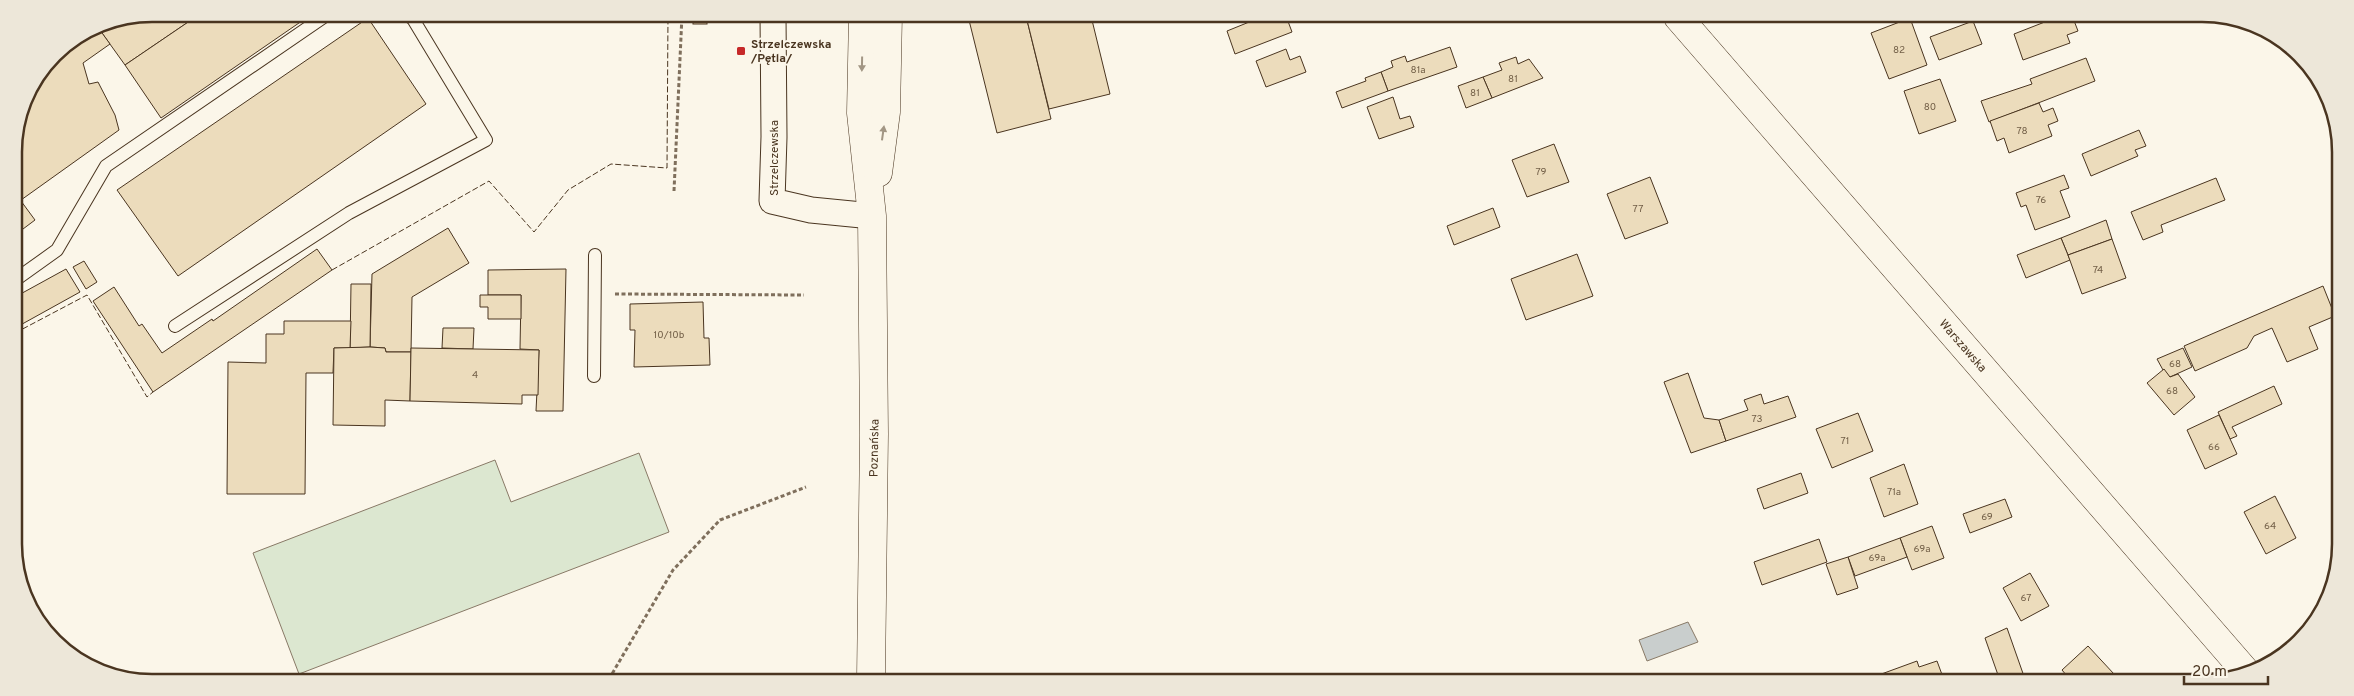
<svg xmlns="http://www.w3.org/2000/svg" width="2354" height="696" font-family="Overpass,sans-serif">
<style>
.green{fill:#dce7d0;stroke:#887966}
.water{fill:#c9cecd;stroke:#887966}
.building{fill:#ecdcbc;stroke:#4a3520}
.lines{fill:none;stroke-linecap:round;stroke-linejoin:round}
.service-casing{stroke:#4a3520;stroke-width:14}
.minor-casing{stroke:#4a3520;stroke-width:27}
.primary-casing{stroke:#4a3520;stroke-width:29}
.path{stroke:#7f6f5c;stroke-width:3;stroke-dasharray:4 2.5;stroke-linecap:butt}
.service{stroke:#fbf6e9;stroke-width:12}
.minor{stroke:#fbf6e9;stroke-width:25}
.primary{stroke:#fbf6e9;stroke-width:28}
.fence{stroke:#4a3520;stroke-width:1;stroke-dasharray:6 2.5;stroke-linecap:butt}
.oneway{fill:#a29684}
.poi-dot{fill:#c62828;stroke:#fbf6e9;stroke-width:2}
.labels{text-anchor:middle;stroke-width:4;stroke-linejoin:round;paint-order:stroke}
.number-label{font-size:10px;fill:#725f47}
.poi-label{font-size:12px;font-weight:bold;fill:#4a3520;stroke:#fbf6e9;text-anchor:start}
.street-label{font-size:12px;fill:#4a3520;stroke:#fbf6e9}
.rim{fill:none;stroke:#4a3520;stroke-width:2.5}
</style>
<rect width="100%" height="100%" fill="#fbf6e9"/>
<polygon class="green" points="639,453 669,532 299,674 253,553 495,460 511,502"/>
<polygon class="water" points="1688,622 1698,642 1647,661 1639,640"/>
<g class="building">
<polygon points="153,14 200,14 125,65 97,26"/>
<polygon points="200,14 312,14 161,118 125,65"/>
<rect x="693" y="15" width="14" height="9"/>
<polygon points="968,16 1026,16 1051,119 997,133"/>
<polygon points="1026,16 1091,16 1110,94 1049,109"/>
<polygon points="1264,16 1286,16 1292,32 1235,54 1227,31"/>
<polygon points="368,18 426,104 178,276 117,190"/>
<polygon points="1910,18 1927,65 1889,79 1871,33"/>
<polygon points="2055,18 2073,18 2078,31 2067,35 2070,43 2023,60 2014,34"/>
<polygon points="1973,21 1982,44 1939,60 1930,37"/>
<polygon points="97,26 110,44 83,63 89,84 98,82 115,115 119,130 14,205 14,144 24,99 55,54"/>
<polygon points="1450,47 1457,67 1388,91 1381,72 1393,67 1391,61 1405,56 1407,62"/>
<polygon points="1286,49 1290,60 1300,56 1306,72 1266,87 1256,61"/>
<polygon points="1516,57 1518,64 1529,59 1543,78 1492,98 1483,77 1502,70 1499,63"/>
<polygon points="2086,58 2095,81 1989,122 1981,101 2032,84 2030,79"/>
<polygon points="1381,72 1388,91 1342,108 1336,92 1366,81 1365,78"/>
<polygon points="1483,77 1492,98 1466,108 1458,86"/>
<polygon points="1940,79 1956,121 1919,134 1904,91"/>
<polygon points="1393,97 1400,119 1410,116 1414,127 1379,139 1367,107"/>
<polygon points="2039,103 2043,112 2053,108 2058,121 2048,125 2052,136 2009,153 2004,138 1997,141 1990,121"/>
<polygon points="2139,130 2146,146 2135,150 2138,156 2091,176 2082,154"/>
<polygon points="1554,144 1569,182 1527,197 1512,160"/>
<polygon points="2064,175 2069,188 2060,191 2070,217 2035,230 2026,205 2021,207 2016,193"/>
<polygon points="1650,177 1668,223 1625,239 1607,194"/>
<polygon points="2216,178 2225,200 2161,225 2163,232 2143,240 2131,212"/>
<polygon points="21,201 35,220 15,235 14,205"/>
<polygon points="1493,208 1500,227 1454,245 1447,226"/>
<polygon points="2106,220 2112,239 2068,255 2061,238"/>
<polygon points="448,228 469,263 412,297 411,352 386,352 385,348 370,347 372,274"/>
<polygon points="2061,238 2070,260 2026,278 2017,255"/>
<polygon points="2112,239 2126,278 2082,294 2068,255"/>
<polygon points="317,249 332,270 153,392 93,301 114,287 139,326 142,324 162,353 212,319 213,321"/>
<polygon points="15,250 21,259 15,263"/>
<polygon points="1577,254 1593,296 1526,320 1511,279"/>
<polygon points="84,261 97,282 86,289 73,267"/>
<polygon points="66,269 80,292 15,328 15,297"/>
<polygon points="566,269 563,411 536,411 539,350 520,349 521,295 488,295 488,270"/>
<polygon points="351,284 371,284 370,347 350,348"/>
<polygon points="2323,286 2335,316 2309,327 2318,349 2287,362 2272,328 2254,336 2247,348 2195,371 2184,346"/>
<polygon points="480,295 521,295 521,319 488,319 488,307 480,307"/>
<polygon points="703,302 704,338 709,338 710,365 634,367 635,330 630,330 630,304"/>
<polygon points="284,321 351,321 350,348 334,348 333,373 306,373 305,494 227,494 228,362 266,363 266,334 284,334"/>
<polygon points="443,328 474,328 473,349 442,348"/>
<polygon points="370,347 385,348 386,352 411,352 410,401 385,400 385,426 333,425 334,348"/>
<polygon points="411,348 539,350 538,395 522,395 522,404 410,401"/>
<polygon points="2183,348 2192,367 2170,377 2163,370 2157,359"/>
<polygon points="2164,369 2170,377 2178,374 2195,397 2174,415 2147,383"/>
<polygon points="1688,373 1704,418 1719,420 1726,441 1691,453 1664,382"/>
<polygon points="2274,386 2282,404 2232,427 2237,436 2230,439 2218,412"/>
<polygon points="1761,394 1764,404 1788,396 1796,417 1726,441 1719,420 1748,410 1744,400"/>
<polygon points="1858,413 1873,451 1832,468 1816,429"/>
<polygon points="2219,415 2237,454 2205,469 2187,430"/>
<polygon points="1904,464 1918,504 1884,517 1870,478"/>
<polygon points="1801,473 1808,493 1764,509 1757,489"/>
<polygon points="2275,496 2296,538 2266,554 2244,512"/>
<polygon points="2005,499 2012,517 1970,533 1963,514"/>
<polygon points="1932,526 1944,558 1912,570 1900,538"/>
<polygon points="1900,538 1907,557 1855,576 1848,557"/>
<polygon points="1819,539 1827,562 1762,585 1754,562"/>
<polygon points="1848,557 1858,588 1837,595 1826,564"/>
<polygon points="2030,573 2049,606 2021,621 2003,588"/>
<polygon points="2007,628 2026,682 1986,681 1986,679 1998,675 1985,638"/>
<polygon points="2088,646 2114,674 2105,682 2072,682 2062,670"/>
<polygon points="1917,661 1919,667 1937,661 1944,680 1865,681 1865,680"/>
</g>
<g class="lines">
<g class="service-casing">
<g id="service">
<polyline points="15,280 57,250 106,166 328,14"/>
<polyline points="175,326 349,213 486,140 413,19 407,14"/>
<polyline points="594,376 595,255"/>
</g>
</g>
<g class="minor-casing">
<polyline id="minor" points="773,15 774,137 772,201 811,210 872,216"/>
</g>
<g class="primary-casing">
<g id="primary">
<polyline points="863,15 861,113 872,216 874,434 871,679"/>
<path id="s1" d="M1678,17L2247,673"/>
<polyline points="878,173 886,112 888,15"/>
</g>
</g>
<g class="path">
<polyline points="674,191 682,15"/>
<polyline points="615,294 804,295"/>
<polyline points="609,679 673,570 720,520 806,487"/>
</g>
<use href="#service" class="service"/>
<use href="#minor" class="minor"/>
<use href="#primary" class="primary"/>
<g class="fence">
<polyline points="332,270 489,181 534,232 568,190 611,164 667,168 668,15"/>
<polyline points="15,333 87,295 147,397 153,392"/>
</g>
</g>
<defs><path id="oneway-solid" d="M-6-.8H1V-3.2L6.5 0L1 3.2V.8H-6Z" transform="scale(1.25)"/></defs>
<g class="oneway">
<use href="#oneway-solid" transform="translate(862 64) rotate(91)"/>
<use href="#oneway-solid" transform="translate(883 133) rotate(-82)"/>
</g>
<rect class="poi-dot" x="736" y="46" width="10" height="10" rx="2.5"/>
<g class="labels">
<g class="number-label">
<text x="1899" y="53">82</text>
<text x="1418" y="73">81a</text>
<text x="1513" y="82">81</text>
<text x="1475" y="96">81</text>
<text x="1930" y="110">80</text>
<text x="2022" y="134">78</text>
<text x="1541" y="175">79</text>
<text x="2041" y="203">76</text>
<text x="1638" y="212">77</text>
<text x="2098" y="273">74</text>
<text x="669" y="338">10/10b</text>
<text x="2175" y="367">68</text>
<text x="475" y="378">4</text>
<text x="2172" y="394">68</text>
<text x="1757" y="422">73</text>
<text x="1845" y="444">71</text>
<text x="2214" y="450">66</text>
<text x="1894" y="495">71a</text>
<text x="1987" y="520">69</text>
<text x="2270" y="529">64</text>
<text x="1922" y="552">69a</text>
<text x="1877" y="561">69a</text>
<text x="2026" y="601">67</text>
</g>
<g class="poi-label">
<text x="751" y="48">Strzelczewska<tspan x="751" dy="14">/Pętla/</tspan></text>
</g>
<g class="street-label">
<text transform="translate(774 158) rotate(-90)" y="4">Strzelczewska</text>
<text dy="4" stroke="none"><textPath href="#s1" startOffset="435">Warszawska</textPath></text>
<text transform="translate(874 448) rotate(-89)" y="4">Poznańska</text>
</g>
</g>
<path d="M0 0H2354V696H0ZM152 22H2202A130 130 0 0 1 2332 152V544A130 130 0 0 1 2202 674H152A130 130 0 0 1 22 544V152A130 130 0 0 1 152 22Z" fill="#ede7d9" fill-rule="evenodd"/>
<path class="rim" d="M152 22H2202A130 130 0 0 1 2332 152V544A130 130 0 0 1 2202 674H152A130 130 0 0 1 22 544V152A130 130 0 0 1 152 22Z"/>
<path d="M2184 676v8h84v-8" fill="none" stroke="#4a3520" stroke-width="2.5"/>
<text x="2192" y="676" font-size="15" fill="#4a3520" stroke="#fbf6e9" stroke-width="4" paint-order="stroke">20 m</text>
</svg>
